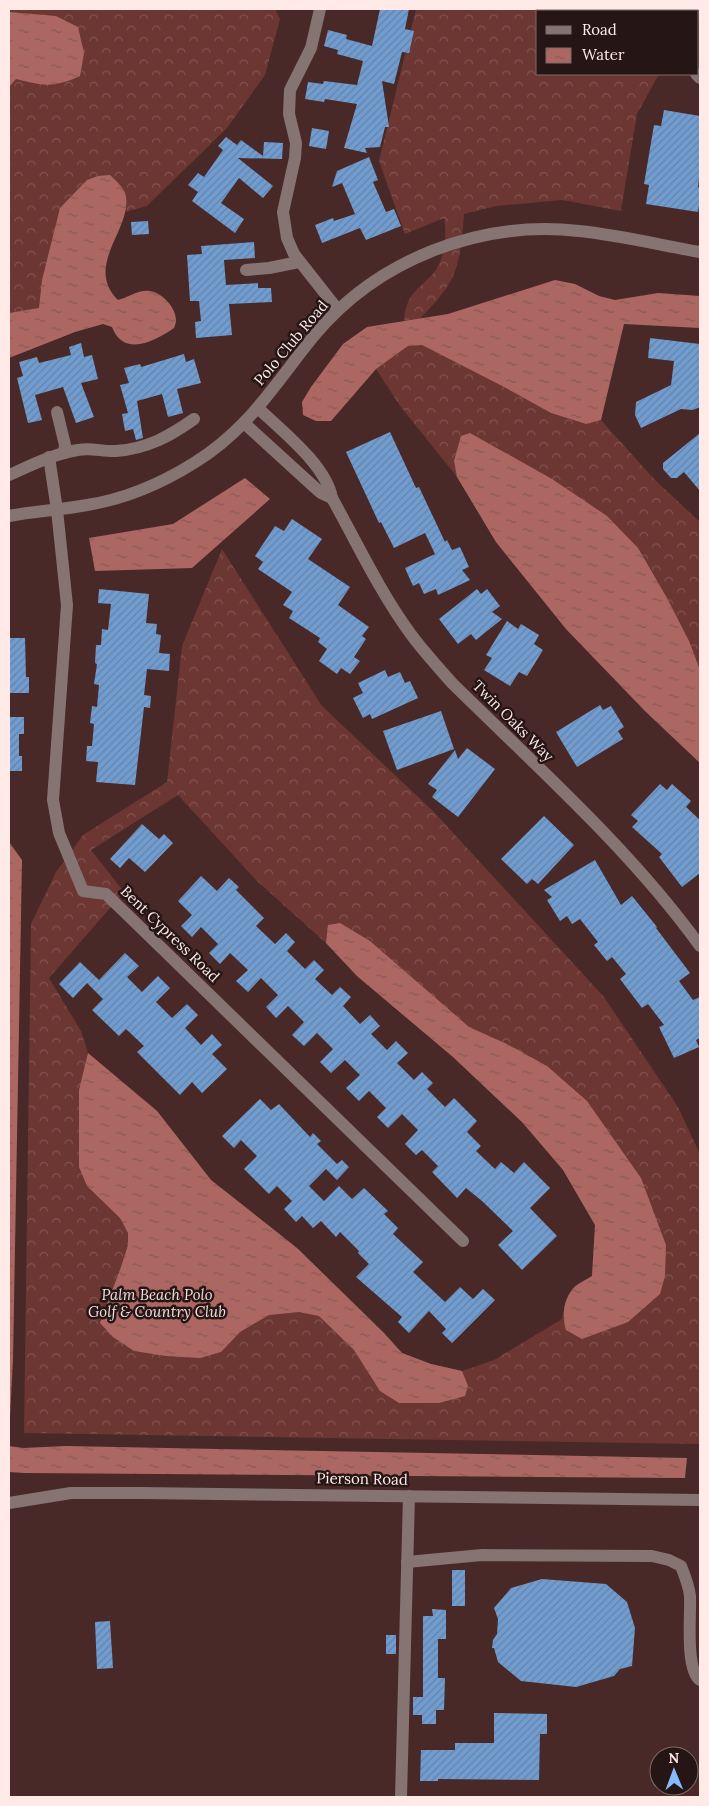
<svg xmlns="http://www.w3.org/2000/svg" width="709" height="1806" font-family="Lora,serif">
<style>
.forest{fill:url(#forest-crowns);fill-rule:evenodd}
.water{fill:url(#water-ripples)}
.building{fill:url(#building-hatch)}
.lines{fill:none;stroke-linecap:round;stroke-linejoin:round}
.minor{stroke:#857472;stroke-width:12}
.labels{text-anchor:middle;stroke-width:5;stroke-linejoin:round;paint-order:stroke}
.street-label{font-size:15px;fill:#ffeae7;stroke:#251615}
.park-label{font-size:15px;font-style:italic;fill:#f3dedb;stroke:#251615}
</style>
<defs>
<pattern id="forest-crowns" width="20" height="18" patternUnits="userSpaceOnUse" patternTransform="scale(1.25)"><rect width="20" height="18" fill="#6c3632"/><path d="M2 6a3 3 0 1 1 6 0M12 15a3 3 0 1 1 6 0" fill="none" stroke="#825350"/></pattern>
<pattern id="water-ripples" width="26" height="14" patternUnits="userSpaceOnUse" patternTransform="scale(1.25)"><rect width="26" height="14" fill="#ad6762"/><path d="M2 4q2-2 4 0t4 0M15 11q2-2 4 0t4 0" fill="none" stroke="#865a56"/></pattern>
<pattern id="building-hatch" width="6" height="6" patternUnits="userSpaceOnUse" patternTransform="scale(1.25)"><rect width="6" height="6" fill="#709cd0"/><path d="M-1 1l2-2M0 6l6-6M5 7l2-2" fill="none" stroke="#6582a6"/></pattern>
</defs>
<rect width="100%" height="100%" fill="#482927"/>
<g class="forest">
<polygon points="9,9 275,9 280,19 265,75 227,128 147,206 125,212 126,209 39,309 9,313"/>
<path d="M416,9H700V16L698,18V11H538V74H659L637,114L621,211L562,200L496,206L464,214C462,239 461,269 445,290C438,300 428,310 419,320L422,345L504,387L551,413L586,424L601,420L655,480L700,522V763L645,711L566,629L496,542L457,477L400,406L376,369L408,346C405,331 401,315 409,300C415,288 427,282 435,271C445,257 447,235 444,218L405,234L379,161Z"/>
<path d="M222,549L322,706L433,811L604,997L678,1107L700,1154V1444L24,1433L31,924L56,872L83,835L167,782L182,646ZM178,795L257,881L326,943L357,976L453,1057L522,1122L564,1170L595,1225L592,1276L572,1289L565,1305L562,1319L494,1360L462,1371L431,1364L402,1353L384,1333L297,1248L211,1180L157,1111L88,1053L81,1031L49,978L124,892L91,850Z"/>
</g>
<g class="water">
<path d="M9,12L56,16L78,27L84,53L80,76C53,88 44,86 16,79L9,87Z"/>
<path d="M110,175C116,181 125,188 126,197C131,230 84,266 118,300C126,298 135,292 144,291C158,288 176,306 176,320C176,323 175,325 174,328C155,341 124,358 112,327L103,324L75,332L9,358V313L39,308L42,280L60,208L87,180L98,176Z"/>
<polygon points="555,280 575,284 599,296 615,300 658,293 700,296 700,328 624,324 601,420 586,424 551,413 504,387 422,345 408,346 376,369 331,421 316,421 303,415 302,402 311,387 343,344 367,327 448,314"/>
<polygon points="470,433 552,479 607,516 638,548 667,598 689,641 700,670 700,763 645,711 566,629 496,542 457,477 454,461 461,436"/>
<polygon points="245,478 270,499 192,568 95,571 89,538 173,524"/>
<polygon points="9,842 22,860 13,1359 9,1436"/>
<path d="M340,923L370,941L469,1027L509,1045L547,1066L587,1101L641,1178L666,1245L665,1276L660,1294L628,1322L582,1339L566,1330C562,1317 563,1301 572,1290C576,1284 586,1280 592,1276L595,1225L563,1170L522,1122L453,1057L357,976L326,943L328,925Z"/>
<polygon points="88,1053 157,1111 211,1180 297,1248 384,1333 402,1353 431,1364 462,1371 468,1386 465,1396 439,1403 399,1403 380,1391 354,1350 319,1316 299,1312 269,1315 240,1332 221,1352 200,1358 166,1356 134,1351 113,1337 100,1323 121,1267 128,1245 128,1233 120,1218 87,1186 79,1167 79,1090"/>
<polygon points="9,1446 23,1448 66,1446 687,1458 685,1478 25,1473 9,1472"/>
</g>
<g class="building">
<polygon points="380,9 409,9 405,29 414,31 409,53 402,52 394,84 382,81 389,127 385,127 380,147 365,148 367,153 344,148 357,104 325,99 324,102 305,99 308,82 323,84 324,81 357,85 363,61 337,54 338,50 324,46 328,30 347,35 346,39 372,46"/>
<polygon points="664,110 700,116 700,171 698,187 700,188 700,198 698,212 646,204 649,185 644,184 654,125 661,126"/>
<polygon points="312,128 329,131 326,149 309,146"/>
<polygon points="226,137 237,145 241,140 263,156 264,142 283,143 282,159 238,158 273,186 263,198 239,178 221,203 244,219 235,233 192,201 198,192 188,185 198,173 204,177 223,150 218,146"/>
<polygon points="369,157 378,180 373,182 386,212 394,209 401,226 366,240 360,228 322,243 315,225 333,218 334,221 355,214 342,183 332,187 337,171"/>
<polygon points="148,221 149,234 132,235 131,222"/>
<polygon points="254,242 255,258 224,260 226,285 258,283 258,288 271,288 272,302 229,304 232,335 196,338 195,322 201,321 199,301 190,301 187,255 202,254 201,246"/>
<polygon points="650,338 700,344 700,407 693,410 681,409 641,428 635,415 636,402 671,385 674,361 648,358"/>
<polygon points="81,343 84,357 92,355 98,379 81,383 94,417 76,423 63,387 35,395 42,420 28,423 17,378 23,376 19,362 37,357 39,363 71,355 69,347"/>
<polygon points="184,354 186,362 194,359 201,383 177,389 183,413 168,417 162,394 137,401 143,438 136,440 133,429 125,431 122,414 128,413 120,385 129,383 124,368 140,364 141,367"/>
<polygon points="390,432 416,488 419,487 445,542 447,540 452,550 460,547 469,567 462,570 470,580 438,595 436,589 424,594 419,583 413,586 405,568 435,554 425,533 394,548 381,522 379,523 346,452"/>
<polygon points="700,433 700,491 684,472 677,478 671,478 663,469 663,463"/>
<polygon points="292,519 322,539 308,559 350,587 338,605 369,627 362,636 366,639 354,657 360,661 350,674 341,668 337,674 319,661 327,649 318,642 320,638 289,618 293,611 283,605 292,592 258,569 263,562 255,556 275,526 284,531"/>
<polygon points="99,589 149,594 146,623 157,624 156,634 161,635 159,653 170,654 169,671 147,669 144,695 151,696 150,708 144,707 135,785 96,782 98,762 86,761 87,746 92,746 94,724 90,723 92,706 97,707 99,685 94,684 97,664 95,663 96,645 101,645 102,629 108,630 111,604 98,603"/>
<polygon points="477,589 481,594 487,589 500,606 492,612 502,619 476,640 471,634 458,644 439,619"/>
<polygon points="507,621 518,629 521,624 539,635 534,644 543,650 527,676 519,672 510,686 484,670 492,658 486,655"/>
<polygon points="9,638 25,638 26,677 29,677 29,693 9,693"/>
<polygon points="385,670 388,677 400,672 405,683 410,681 418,698 372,719 370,714 363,718 353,698 363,693 358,683"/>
<polygon points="600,705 603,710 611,706 624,727 618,731 623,739 577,767 556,732"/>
<polygon points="441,711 454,749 397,770 383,731"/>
<polygon points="9,717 24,717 24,734 19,734 19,756 22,756 22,771 9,771"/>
<polygon points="467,748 495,769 458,817 432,797 437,790 428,784 455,750 458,759"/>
<polygon points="660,784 667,790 672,784 691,801 686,807 700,820 700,873 682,887 659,857 662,854 632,827 638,821 631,815"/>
<polygon points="544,816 574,845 538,884 532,879 527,884 501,859"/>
<polygon points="142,824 159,839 164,834 173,843 145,872 129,858 120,868 110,859"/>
<polygon points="595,860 621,905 632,896 657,927 656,928 690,973 679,981 693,1000 700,997 700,1038 696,1040 699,1047 674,1058 659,1027 664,1025 648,1004 642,1008 620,979 626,974 612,957 607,961 594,945 598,942 580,919 572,924 567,916 560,921 547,900 552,897 544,890"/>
<polygon points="201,876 217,891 229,878 239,887 236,890 264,918 256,926 275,944 286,933 295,942 287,951 305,969 314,960 324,970 315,979 332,995 340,987 351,997 343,1006 360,1024 370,1015 380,1026 371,1034 387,1050 396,1041 408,1053 397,1063 414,1080 422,1072 433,1083 427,1089 445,1107 454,1098 477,1121 467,1132 481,1146 476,1151 495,1169 501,1162 514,1173 524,1162 550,1188 530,1208 557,1236 522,1270 498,1245 513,1231 482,1201 466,1188 457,1198 432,1172 438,1166 422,1150 416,1155 405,1144 418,1130 402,1114 388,1128 377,1117 386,1108 369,1091 359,1101 346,1088 360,1075 345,1060 331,1073 320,1062 333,1049 317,1033 304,1046 292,1035 304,1022 288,1006 276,1018 266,1007 278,995 261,978 248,992 236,981 248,970 230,953 220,964 209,953 218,944 201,927 192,937 181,926 192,915 178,901"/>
<polygon points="125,953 139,966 127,977 142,992 158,976 170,988 156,1002 172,1018 187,1004 198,1015 185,1028 201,1045 212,1034 222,1045 212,1054 227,1069 202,1093 192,1082 180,1095 137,1052 144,1046 126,1029 119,1036 92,1010 103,999 87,983 73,998 59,984 80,962 99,980"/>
<polygon points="260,1099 271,1110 279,1104 310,1137 313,1133 321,1141 317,1144 337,1164 342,1160 349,1167 337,1180 326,1169 309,1186 324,1201 339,1186 352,1199 364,1188 388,1211 384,1214 398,1228 393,1234 423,1262 413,1272 445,1302 460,1287 473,1299 483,1289 495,1300 452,1343 442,1333 446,1329 429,1311 409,1333 398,1322 402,1317 356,1277 369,1264 358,1253 359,1251 340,1232 336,1237 321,1221 313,1228 302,1216 296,1222 284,1209 292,1201 277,1186 269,1194 244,1169 257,1156 241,1140 234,1148 222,1136"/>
<rect x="452" y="1570" width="13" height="36"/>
<polygon points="542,1579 606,1584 627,1602 635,1628 632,1666 620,1669 614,1676 576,1687 521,1681 498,1662 494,1648 492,1648 493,1640 497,1634 498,1619 494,1608 511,1588"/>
<polygon points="432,1609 446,1610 446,1639 438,1639 438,1678 445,1678 444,1710 436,1710 436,1724 422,1724 422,1715 413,1715 413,1697 423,1697 423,1616 433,1616"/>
<polygon points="110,1621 113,1668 97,1669 95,1622"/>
<rect x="386" y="1635" width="10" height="19"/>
<polygon points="494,1713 547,1714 547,1734 540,1734 539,1780 438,1779 438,1781 420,1781 421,1750 455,1750 455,1743 494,1743"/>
</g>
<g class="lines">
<g class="minor">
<polyline points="320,9 311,48 290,90 289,114 296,143 295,158 283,212 287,238 294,254 338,310"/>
<polyline points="696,74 700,78"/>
<polyline points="246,270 269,268 299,262"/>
<polyline points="57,412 65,445 64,453"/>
<path d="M244,423L312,485L321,493L332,498C326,465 282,431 258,408"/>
<polyline points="49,457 57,510 67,605 53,800 59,833 83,891 106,894 463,1241"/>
<path d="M9,475C32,465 53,454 78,450C90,447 104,452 116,451C147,449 170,436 194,419"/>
<path d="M332,498C357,543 380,592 410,633C423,651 438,667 452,683C537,767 630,849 700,946"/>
<path d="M9,516C35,511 61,510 87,505C125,499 162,483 194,463C249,429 274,385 313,337C377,259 480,220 579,231C619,235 660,245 700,252"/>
<polyline points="9,1503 71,1493 142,1493 700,1500"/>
<path d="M407,1562L482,1555L652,1556L669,1560L681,1566C685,1576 689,1586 690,1596C691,1614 685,1669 700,1680"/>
<polyline points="401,1797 409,1496"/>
</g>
</g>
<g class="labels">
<g class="street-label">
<text transform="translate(291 343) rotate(-50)" y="5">Polo Club Road</text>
<text transform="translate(513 721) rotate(45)" y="5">Twin Oaks Way</text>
<text transform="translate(170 934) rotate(44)" y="5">Bent Cypress Road</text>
<text transform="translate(362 1479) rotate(1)" y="5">Pierson Road</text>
</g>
<g class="park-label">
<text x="157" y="1300">Palm Beach Polo<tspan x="157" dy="17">Golf &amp; Country Club</tspan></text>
</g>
</g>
<rect width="709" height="1806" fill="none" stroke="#ffeae7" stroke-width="20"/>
<rect x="536" y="10" width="162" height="65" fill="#251615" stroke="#7c6b69"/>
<rect x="546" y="26" width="25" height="8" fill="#857472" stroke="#7c6b69"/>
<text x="582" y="35" font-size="15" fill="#ffeae7">Road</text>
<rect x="546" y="48" width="25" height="15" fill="url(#water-ripples)" stroke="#7c6b69"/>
<text x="582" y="60" font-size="15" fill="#ffeae7">Water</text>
<g transform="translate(674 1771) rotate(359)"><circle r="24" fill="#251615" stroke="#7c6b69"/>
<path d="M0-4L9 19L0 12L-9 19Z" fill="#85bbfb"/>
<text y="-8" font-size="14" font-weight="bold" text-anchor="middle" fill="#ffeae7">N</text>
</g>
</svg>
